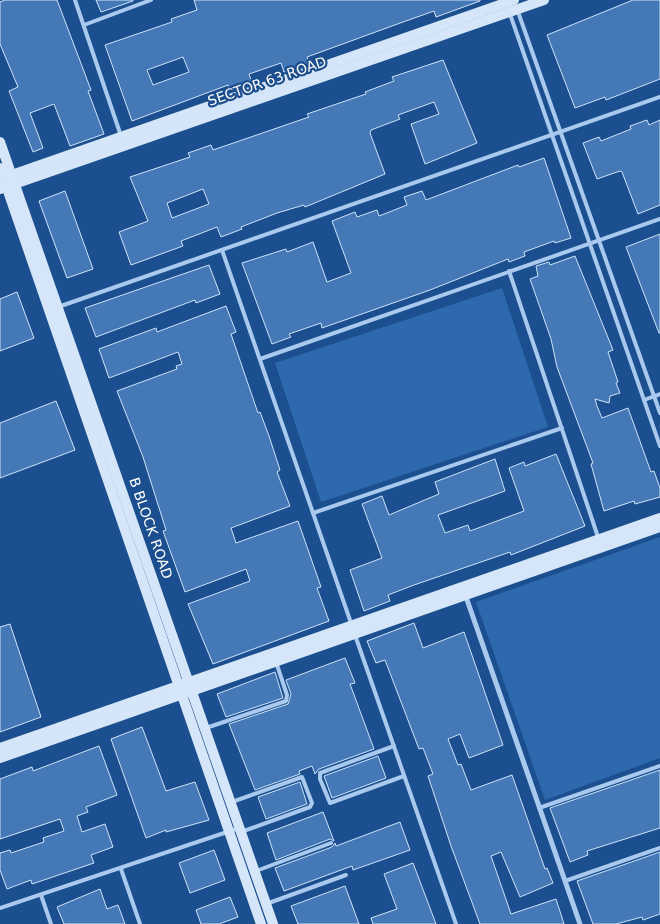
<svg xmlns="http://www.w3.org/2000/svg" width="660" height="924" font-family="'DejaVu Sans',sans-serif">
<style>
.green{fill:#2e69ad}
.building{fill:#4478b7;stroke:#cfe3fa;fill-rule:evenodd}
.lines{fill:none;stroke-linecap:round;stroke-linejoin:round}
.lane{stroke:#a9c9ee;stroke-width:4}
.street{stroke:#a9c9ee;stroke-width:5}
.secondary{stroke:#d6e6fa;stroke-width:10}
.labels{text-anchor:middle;stroke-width:4.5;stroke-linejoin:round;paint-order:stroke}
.street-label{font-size:14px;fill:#fff;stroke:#1b4f8f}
</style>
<rect width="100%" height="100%" fill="#1b4f8f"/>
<g class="green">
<polygon points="502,288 548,427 321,502 275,363"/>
<polygon points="660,537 660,758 545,800 476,602"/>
</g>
<g class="building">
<polygon points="5,0 57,0 91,90 88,91 104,134 70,146 54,104 30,113 43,148 33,152 9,91 18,87 0,44 0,2"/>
<polygon points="96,0 133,0 133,1 101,12"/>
<path d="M194,0H480V1L436,17L434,11L403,22L307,57L309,62L284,72L281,63L249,74L251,80L229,89L228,85L132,121L105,45L172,22L171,19L197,10ZM183,57L189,72L153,85L147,70Z"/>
<polygon points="633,0 660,0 660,79 606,100 605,97 575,108 547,35"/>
<path d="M443,60L477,143L425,164L411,124L439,114L434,102L398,115L400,119L371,130L370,133L385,174L305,207L304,205L277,213L241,227L242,229L221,237L217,227L181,241L183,246L131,265L119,232L148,221L130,177L190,157L188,153L211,145L213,150L309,117L307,114L366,94L365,92L394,81L392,77ZM203,189L209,204L172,218L167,203Z"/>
<polygon points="647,120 649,125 660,120 660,205 638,214 622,172 620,171 597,179 583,143 599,137 601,141 631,129 630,126"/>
<polygon points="544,158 571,238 555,243 554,241 524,252 525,256 509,262 508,259 430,290 322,328 321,323 289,334 291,337 272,344 242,263 286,249 287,252 313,242 327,282 351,273 332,221 355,212 357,217 377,210 379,216 407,205 404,197 422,191 426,200 518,165 519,167"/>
<polygon points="65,191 93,269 67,278 39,201"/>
<polygon points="660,234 660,333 659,333 626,247"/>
<polygon points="575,256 613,350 608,352 618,382 616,383 620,393 610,396 609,403 595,399 597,406 602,418 628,408 651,472 654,471 660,488 660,497 635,504 634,501 604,511 591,464 593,463 557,367 551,339 530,279 538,276 536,266 549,262 550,265"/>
<polygon points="209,265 220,294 196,303 195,300 96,337 85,308"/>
<polygon points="17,292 34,338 0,351 0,299"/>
<polygon points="226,306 236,332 231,334 258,413 260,412 269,436 280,470 277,472 290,506 231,528 236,543 298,521 321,587 317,588 329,621 213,664 188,604 250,581 246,569 185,592 163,531 166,530 143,457 117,391 177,369 176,366 182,364 178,352 109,378 99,349 156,328 157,332"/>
<polygon points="56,401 75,450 0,478 0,423"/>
<polygon points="556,454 585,526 511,555 510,552 414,585 388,595 390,601 364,611 350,570 382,558 362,504 382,496 389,515 439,494 435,482 495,459 505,491 438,515 445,533 468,525 470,531 524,511 509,468 524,462 525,466"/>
<polygon points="414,623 423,648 464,632 503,745 469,758 460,734 448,739 458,765 461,764 471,790 512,775 545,869 547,868 553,883 520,897 501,852 491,856 511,914 556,899 564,924 480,924 451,846 428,776 433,774 423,748 419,749 385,660 376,663 367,641"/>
<polygon points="10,624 41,717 0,732 0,627"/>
<polygon points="345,658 355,683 350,684 374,749 319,769 315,774 312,766 299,771 300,774 255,790 229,724 288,704 291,694 286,680"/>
<polygon points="275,672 283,698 226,717 217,694"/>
<polygon points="142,727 166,791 195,782 209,820 166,832 166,830 146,838 111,739"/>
<polygon points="99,746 117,795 86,807 88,812 77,816 82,832 105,824 113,847 91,855 94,863 32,884 31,880 7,889 0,870 0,853 10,850 11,853 44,842 43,838 64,831 60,819 0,839 0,779 32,767 33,771"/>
<polygon points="378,756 386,778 332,798 324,776"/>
<polygon points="660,770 660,828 587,851 588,855 570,862 550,808"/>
<polygon points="300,782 307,804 266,819 258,797"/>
<polygon points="323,812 334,841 330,839 276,860 267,833"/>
<polygon points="400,822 410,850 353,870 352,866 284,891 275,868 332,847 335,843 336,846"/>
<polygon points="214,850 225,880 190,893 179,863"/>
<polygon points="660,852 660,914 643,920 642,917 616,924 593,924 577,881"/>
<polygon points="413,863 436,924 373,924 371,918 397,909 384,874"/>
<polygon points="345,886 359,924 298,924 291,906"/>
<polygon points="100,889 107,909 118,905 125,924 64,924 57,907"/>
<polygon points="230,897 238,917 219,924 201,924 196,910"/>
</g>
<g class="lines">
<g class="lane">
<polyline points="75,0 121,136"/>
<polyline points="517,9 660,413"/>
<polyline points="510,14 660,446"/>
<polyline points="84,25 151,0"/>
<polyline points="222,250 351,623"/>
<polyline points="509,271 599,540"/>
<polyline points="58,307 660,97"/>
<polyline points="260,359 660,219"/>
<polyline points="644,400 660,394"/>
<polyline points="313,513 562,428"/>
<polyline points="355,635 456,924"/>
<polyline points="206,728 286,701 287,695 276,662"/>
<polyline points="394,746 320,773 320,779 330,803 404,776"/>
<polyline points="232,802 302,777 312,803 310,807 241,832"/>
<polyline points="539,808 660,766"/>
<polyline points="121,869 140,924"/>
<polyline points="256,871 331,843"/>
<polyline points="565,881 660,848"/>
<polyline points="41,895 51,924"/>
<polyline points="266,904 346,875"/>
<polyline points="0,908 239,828"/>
</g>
<polyline class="street" points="465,594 580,924"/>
<g class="secondary">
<polyline points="0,142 273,924"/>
<polyline points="0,168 261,924"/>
<polyline points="6,177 514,0"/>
<polyline points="0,189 544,0"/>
<polyline points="0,748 660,518"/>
<polyline points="0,758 660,527"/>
</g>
</g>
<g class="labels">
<g class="street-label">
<text transform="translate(267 81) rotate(-19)" y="5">SECTOR 63 ROAD</text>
<text transform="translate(151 528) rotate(71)" y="5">B BLOCK ROAD</text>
</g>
</g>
</svg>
